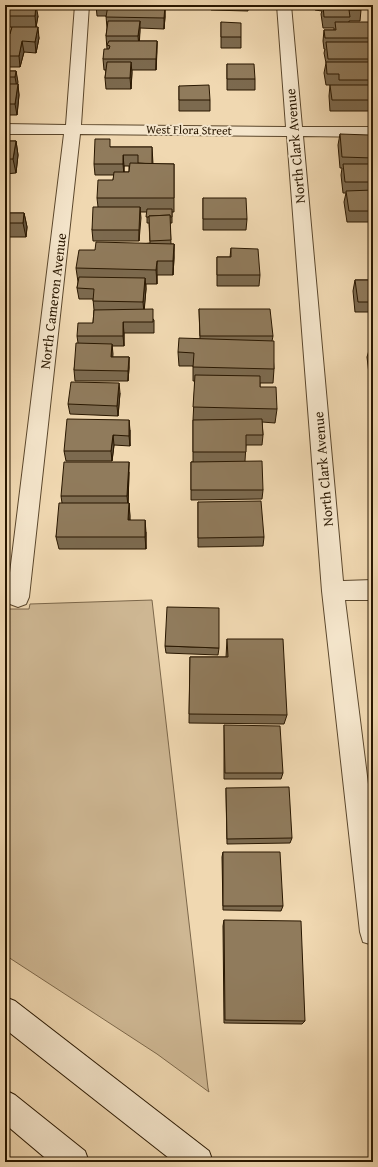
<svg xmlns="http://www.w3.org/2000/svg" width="378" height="1167" font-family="'Gentium Book Plus',serif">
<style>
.green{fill:#ceb793;stroke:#7c674a}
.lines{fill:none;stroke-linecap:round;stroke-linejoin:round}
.street-casing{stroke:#5b472c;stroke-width:2}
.secondary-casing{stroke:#291700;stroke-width:2}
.street{fill:#f5e6cc;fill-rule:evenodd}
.secondary{fill:#f5e6cc;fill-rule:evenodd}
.wall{fill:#7c6a4f;stroke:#291700;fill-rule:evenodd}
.shaded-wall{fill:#655640;stroke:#291700}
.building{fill:#907b5c;stroke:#291700}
.labels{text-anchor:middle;stroke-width:4;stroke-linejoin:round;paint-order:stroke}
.far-street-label{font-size:12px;fill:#291700;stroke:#f5e6cc}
.street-label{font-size:14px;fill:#291700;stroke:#f5e6cc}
</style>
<rect width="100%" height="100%" fill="#f0d8b1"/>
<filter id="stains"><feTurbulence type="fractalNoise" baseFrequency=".005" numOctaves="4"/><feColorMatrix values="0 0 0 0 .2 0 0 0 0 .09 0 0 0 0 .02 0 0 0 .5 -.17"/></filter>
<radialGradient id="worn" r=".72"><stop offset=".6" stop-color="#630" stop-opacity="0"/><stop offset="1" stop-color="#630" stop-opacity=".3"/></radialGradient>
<polygon class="green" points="152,600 208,1088 209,1092 157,1054 5,955 5,609 29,609 30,604"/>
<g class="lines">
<g class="street-casing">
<polygon id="street" points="75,5 89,5 81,125 286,127 277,5 291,5 302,127 373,127 373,137 303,136 343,581 373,580 373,600 345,600 373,824 373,945 363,942 360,932 322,591 287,136 80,134 29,597 26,604 18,607 10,604 7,597 64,134 5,134 5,124 66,125"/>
</g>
<g class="secondary-casing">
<g id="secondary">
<polygon points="5,997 15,1001 209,1151 213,1162 174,1162 5,1029"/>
<polygon points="5,1090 15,1095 85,1151 89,1162 50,1162 5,1124"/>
</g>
</g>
<use href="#street" class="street"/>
<use href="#secondary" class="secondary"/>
</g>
<g class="wall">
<polygon points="5,5 38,16 36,27 39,38 36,53 24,52 20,67 5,67 5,34 10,34 12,27 5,27"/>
<polygon points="96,5 165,6 165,17 164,29 140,28 139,41 157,41 156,70 132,70 131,89 106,89 105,78 106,70 104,70 103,59 107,49 106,36 107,28 106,16 97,16"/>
<polygon points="211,5 248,5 248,11 211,10"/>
<polygon points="314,5 360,5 361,10 360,21 349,21 349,22 371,38 371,42 373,51 373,111 330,111 329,96 330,85 326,85 324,73 326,63 324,53 325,49 324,49 323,41 324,30 334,30 334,28 323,28 321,14 322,11 315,10"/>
<polygon points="221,22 241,37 241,48 221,48"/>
<polygon points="227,64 255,79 255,90 227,90"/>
<polygon points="5,69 5,71 16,71 19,95 17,115 5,115"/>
<polygon points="179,86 210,100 210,111 179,111"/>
<polygon points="340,134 370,143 373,143 373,222 347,222 344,202 346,193 343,193 341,175 342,168 340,168 338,145"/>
<polygon points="5,141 16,141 18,155 16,173 5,174"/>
<path d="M110,147H152L153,164H174V212H172V223H170L171,244H174V258L173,275H157V284H146V289L144,309L154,320V333H124V346H112V357H129V368L128,381H75L74,370L78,343L77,336L93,323L94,310L93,299H79L77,288L78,282L76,268L95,250L150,243L149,223H147V212H140L139,241H93L92,230L98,207L97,198L113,180L114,175H95L94,164ZM124,166H129V172H124Z"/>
<polygon points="203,198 247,219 246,230 203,230"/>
<polygon points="5,213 24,213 27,227 26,237 5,237"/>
<polygon points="231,248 260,275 259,286 217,286 217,257 230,257"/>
<polygon points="355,280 373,280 373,312 355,312 353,291"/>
<polygon points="199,309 273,336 272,341 274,369 273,383 260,383 260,387 277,409 275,423 262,422 263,435 262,445 246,445 245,461 263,490 262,499 191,500 191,462 193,462 193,420 195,381 193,381 193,366 179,366 178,352 200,339"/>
<polygon points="370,347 373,347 373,383 370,383 367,357"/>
<polygon points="120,393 118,416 70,414 68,404"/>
<polygon points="130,430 130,446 114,445 112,461 66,461 64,451"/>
<polygon points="129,472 128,503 129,503 130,520 146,532 146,549 59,549 56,537 62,503 61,496"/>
<polygon points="198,502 264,537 263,546 198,547"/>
<polygon points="227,639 287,715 284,724 189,723 190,657 226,657"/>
<polygon points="165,646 219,648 218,655 166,653"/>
<polygon points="224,725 283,773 281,779 224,779"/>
<polygon points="226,788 292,838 290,843 227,844 226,794"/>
<polygon points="223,852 283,906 281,911 223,910 222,857"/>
<polygon points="224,920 305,1021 302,1024 224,1023 223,926"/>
</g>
<g class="shaded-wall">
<polygon points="36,5 38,16 36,27 35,16"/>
<polygon points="165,6 165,17 164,29 164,18"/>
<polygon points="140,21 140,32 139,47 138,36"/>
<polygon points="38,27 39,38 36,53 35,42"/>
<polygon points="22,41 24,52 20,67 19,56"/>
<polygon points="157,41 157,52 156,70 156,59"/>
<polygon points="131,62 132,73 131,89 130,78"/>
<polygon points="16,71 18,82 17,88 15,77"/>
<polygon points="18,84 19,95 17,115 15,104"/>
<polygon points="16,141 18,155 16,173 13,159"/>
<polygon points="123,155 124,166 124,175 123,164"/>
<polygon points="140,207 141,218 139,241 139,230"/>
<polygon points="24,213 27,227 26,237 23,223"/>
<polygon points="174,244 174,258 173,275 173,261"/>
<polygon points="157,261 157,284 156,270"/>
<polygon points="145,278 146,289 144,313 143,302"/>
<polygon points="123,322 124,333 124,346 123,336"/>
<polygon points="112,344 113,354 112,368 111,357"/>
<polygon points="129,357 129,368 128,381 128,371"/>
<polygon points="119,383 120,393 118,416 117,406"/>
<polygon points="129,420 130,430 130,446 129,436"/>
<polygon points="113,435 114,445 112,461 111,451"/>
<polygon points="129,462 129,472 128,506 127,496"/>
<polygon points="129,503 130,516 129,532 128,520"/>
<polygon points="145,520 146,532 146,549 145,537"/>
</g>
<g class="building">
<polygon points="5,5 36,5 35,16 5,16"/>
<polygon points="100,5 153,5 153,6 165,6 164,18 106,17 108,5"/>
<polygon points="323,5 360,5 361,10 349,10 350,17 324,17"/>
<polygon points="108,21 140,21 138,36 106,36"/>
<polygon points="221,22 241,23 241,37 221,37"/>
<polygon points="335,22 369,22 371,38 325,38 324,30 336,30"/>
<polygon points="12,27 38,27 35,42 22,41 19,56 5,56 5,34 10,34"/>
<polygon points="109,41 157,41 156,59 103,59 104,49 109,49 110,46 107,45"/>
<polygon points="326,42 371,42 373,51 373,59 328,59"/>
<polygon points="107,62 131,62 130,78 105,78"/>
<polygon points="326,62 373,62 373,80 339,80 339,74 327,74"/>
<polygon points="227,64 254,64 255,79 227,79"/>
<polygon points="5,71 16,71 15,77 5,77"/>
<polygon points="5,84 18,84 15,104 5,104"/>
<polygon points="209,85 210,100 179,100 179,86"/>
<polygon points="330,85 373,85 373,100 332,100"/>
<polygon points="340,134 369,135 370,143 373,143 373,158 342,157"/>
<polygon points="95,139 110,139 110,147 152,147 152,164 138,163 138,155 123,155 123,164 94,164"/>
<polygon points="5,141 16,141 13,159 5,159"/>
<polygon points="130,163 174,164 174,198 97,198 98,180 113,180 114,172 129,172"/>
<polygon points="343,164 373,164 373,182 345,182"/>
<polygon points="373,190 373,211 349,211 346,191"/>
<polygon points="203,198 246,198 247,219 203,219"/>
<polygon points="93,207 140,207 139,230 92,230"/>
<polygon points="147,209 172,209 172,217 170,217 170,215 149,216 149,217 146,217"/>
<polygon points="5,213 24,213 23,223 5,223"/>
<polygon points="170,215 171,240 150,241 149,216"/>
<polygon points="96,242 174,244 173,261 157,261 156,270 76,268 79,250 95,250"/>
<polygon points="231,248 258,249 260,275 217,275 217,257 231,257"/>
<polygon points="79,277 145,278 143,302 93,301 94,289 77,288"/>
<polygon points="355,280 373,280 373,302 358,302"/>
<polygon points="153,309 153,322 123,322 123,336 77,336 78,323 93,323 94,310"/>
<polygon points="199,309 270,309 273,336 200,336"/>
<polygon points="179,338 274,341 274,369 193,367 194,353 178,352"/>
<polygon points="76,343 112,344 111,357 129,357 128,371 74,370"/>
<polygon points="370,347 373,347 373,373 372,373"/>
<polygon points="195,375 260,376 260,387 276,387 277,409 193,407"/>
<polygon points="71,382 119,383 117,406 68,404"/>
<polygon points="67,419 129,420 129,436 113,435 111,451 64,451"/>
<polygon points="262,419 263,435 246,435 246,452 193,452 193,420"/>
<polygon points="262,461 263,490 191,490 191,462"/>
<polygon points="64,462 129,462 127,496 61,496"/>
<polygon points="261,501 264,537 198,538 198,502"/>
<polygon points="59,503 129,503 128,520 145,520 145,537 56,537"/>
<polygon points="167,607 219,608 219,648 165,646"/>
<polygon points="227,639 283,639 287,715 189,714 190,657 228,657"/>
<polygon points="224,725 280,726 283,773 225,773"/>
<polygon points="289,787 292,838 227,839 226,788"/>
<polygon points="223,852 280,852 283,906 223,906"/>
<polygon points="224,920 301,921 305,1021 225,1020"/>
</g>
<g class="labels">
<g class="far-street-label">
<text transform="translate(189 130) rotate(1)" y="4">West Flora Street</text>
</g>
<g class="street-label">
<text transform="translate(295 146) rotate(-95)" y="5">North Clark Avenue</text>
<text transform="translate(53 301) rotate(-83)" y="5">North Cameron Avenue</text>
<text transform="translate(323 469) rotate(-95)" y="5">North Clark Avenue</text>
</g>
</g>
<rect width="378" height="1167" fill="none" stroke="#f0d8b1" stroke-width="20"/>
<rect x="6" y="6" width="366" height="1155" fill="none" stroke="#291700" stroke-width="2"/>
<rect x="10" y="10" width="358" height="1147" fill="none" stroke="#291700"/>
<rect width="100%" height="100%" filter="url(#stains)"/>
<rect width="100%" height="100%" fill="url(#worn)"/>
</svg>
